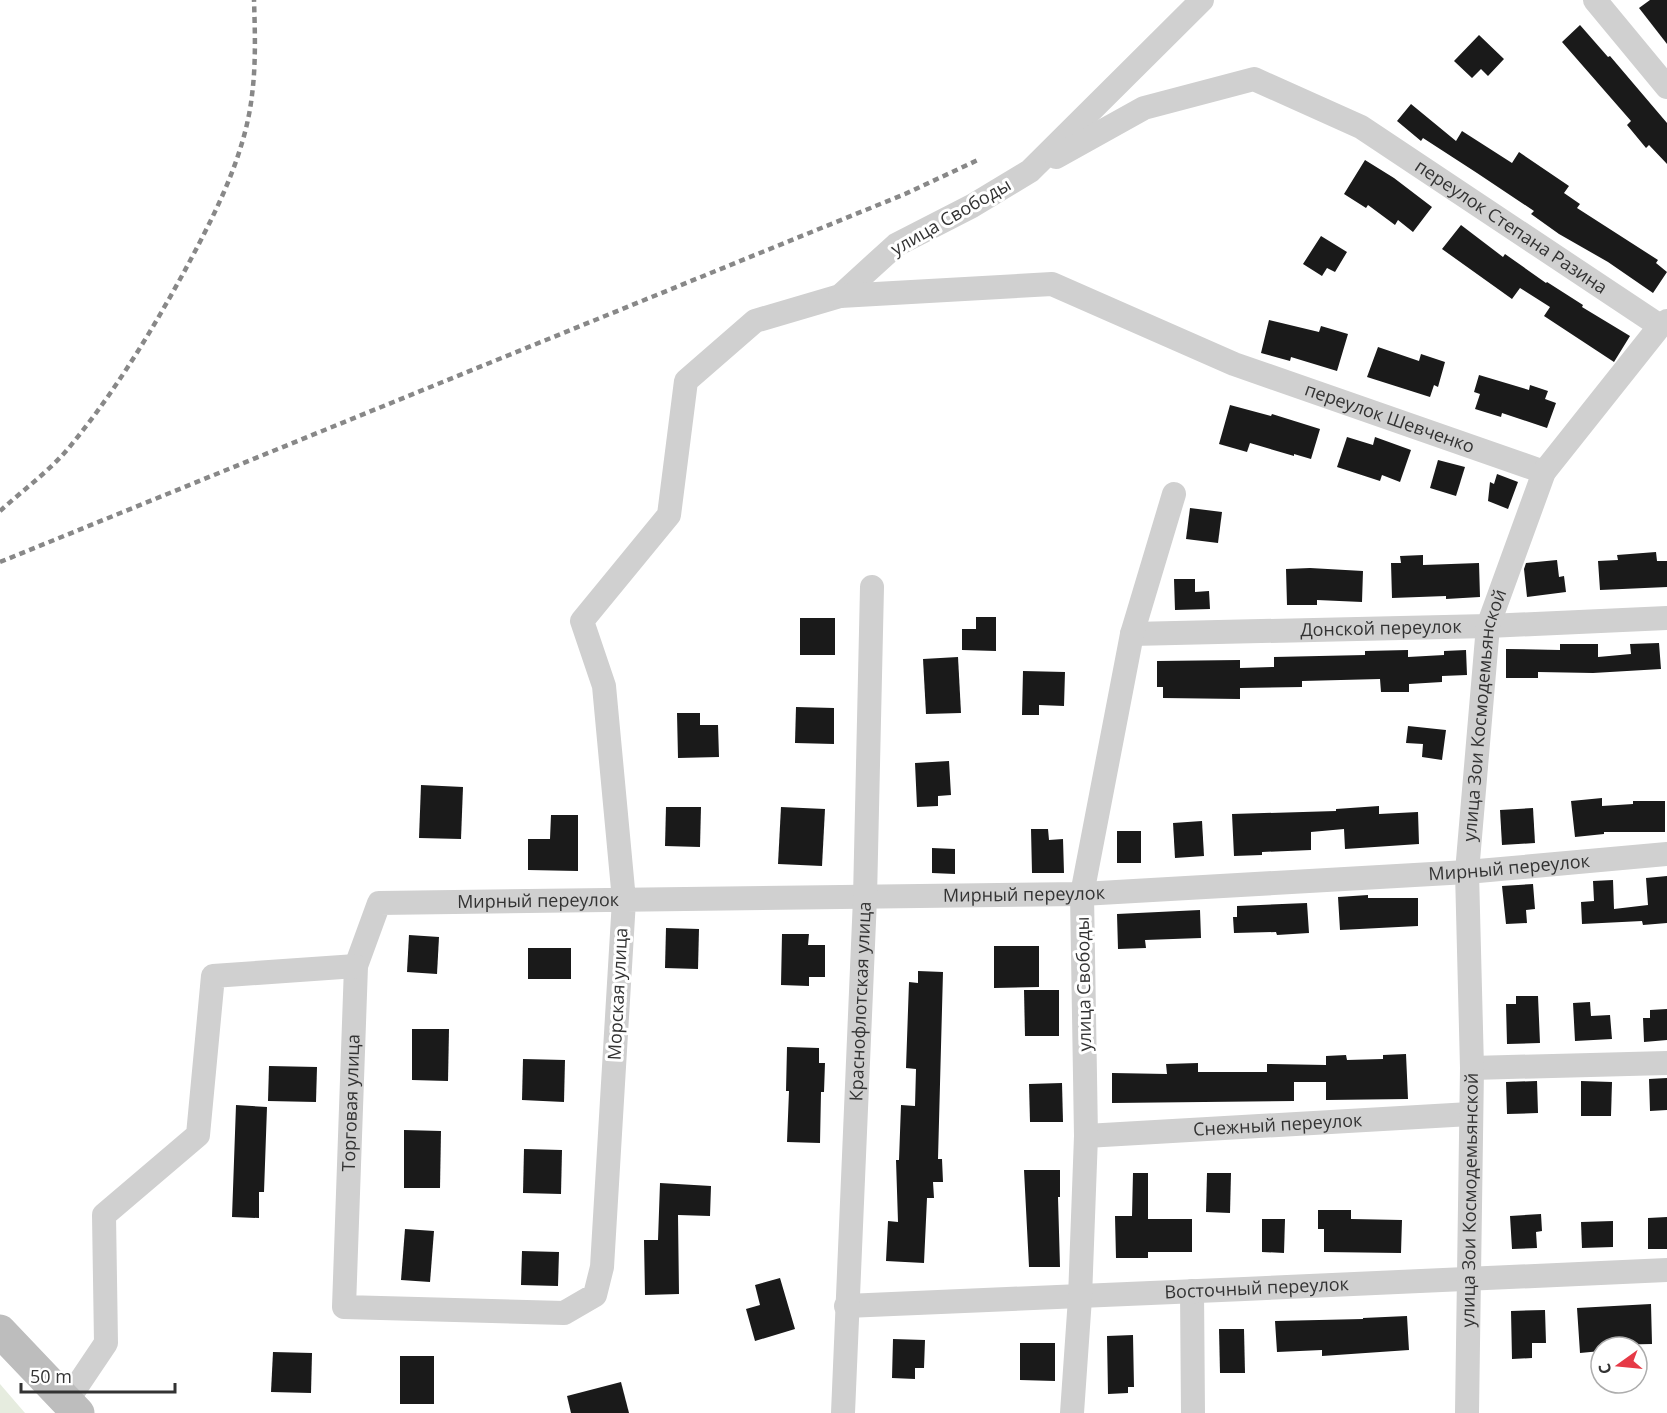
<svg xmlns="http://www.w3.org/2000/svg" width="1667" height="1413" font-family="'Open Sans',sans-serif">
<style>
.green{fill:#e6ecdf}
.building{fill:#1a1a1a}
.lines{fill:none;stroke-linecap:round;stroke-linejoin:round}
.street{stroke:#d0d0d0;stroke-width:24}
.secondary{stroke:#bdbdbd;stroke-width:33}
.rail{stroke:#888;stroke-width:4.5;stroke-dasharray:6 4.5;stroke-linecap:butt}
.labels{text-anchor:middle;stroke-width:6;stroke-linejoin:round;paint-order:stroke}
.street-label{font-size:18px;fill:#333;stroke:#fff}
</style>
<rect width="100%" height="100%" fill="#fff"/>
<polygon class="green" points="0,1384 25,1413 0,1413"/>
<g class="building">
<polygon points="1650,0 1667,0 1667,44 1639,8"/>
<polygon points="1580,25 1608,57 1610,56 1667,123 1667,164 1649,145 1646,148 1627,125 1631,121 1562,42"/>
<polygon points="1479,35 1504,59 1488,76 1481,69 1472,78 1454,61"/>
<polygon points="1411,104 1456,141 1462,131 1512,163 1519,152 1569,186 1564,193 1580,204 1577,208 1658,260 1656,263 1667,272 1653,293 1608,262 1559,234 1531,214 1534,211 1477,173 1423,138 1421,141 1397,121"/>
<polygon points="1365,160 1394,178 1432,207 1413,232 1398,220 1395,225 1368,205 1366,208 1344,194"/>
<polygon points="1461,225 1503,257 1505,254 1546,283 1547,282 1583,305 1582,307 1630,336 1614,362 1544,316 1550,307 1520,288 1512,299 1442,249"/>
<polygon points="1321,236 1347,252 1335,272 1327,268 1322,276 1303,264"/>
<polygon points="1269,320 1319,332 1321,326 1348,334 1337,371 1291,357 1290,361 1261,353"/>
<polygon points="1378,347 1419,361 1421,354 1445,362 1438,387 1434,385 1430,397 1367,377"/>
<polygon points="1479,375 1529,390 1530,385 1548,391 1545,399 1556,403 1547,428 1502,413 1501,417 1475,409 1480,394 1474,392"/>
<polygon points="1230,405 1271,416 1272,414 1320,429 1311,459 1294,454 1294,456 1250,443 1247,452 1219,444"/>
<polygon points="1347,437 1373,445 1375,437 1411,450 1400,482 1382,475 1380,481 1337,467"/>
<polygon points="1438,460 1465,467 1456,496 1430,488"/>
<polygon points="1497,474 1518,482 1508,509 1488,501 1490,482 1494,484"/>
<polygon points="1190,508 1222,512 1218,543 1186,539"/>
<polygon points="1656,552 1657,561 1667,561 1667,587 1600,590 1598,561 1618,560 1617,555"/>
<polygon points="1423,555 1423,565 1479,563 1480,597 1446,599 1446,596 1392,598 1391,563 1401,563 1400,556"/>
<polygon points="1557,560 1559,577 1564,576 1566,592 1527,597 1524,569 1526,563"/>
<polygon points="1310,568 1363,571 1362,602 1317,600 1317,605 1287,605 1286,569"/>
<polygon points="1174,579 1195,579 1195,592 1209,591 1210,609 1175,610"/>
<polygon points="976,617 996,617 996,651 962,650 962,629 976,629"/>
<rect x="800" y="618" width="35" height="37"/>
<polygon points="1659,643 1661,669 1593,673 1538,672 1538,678 1506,678 1506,649 1560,650 1560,644 1598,644 1598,657 1631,654 1630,644"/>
<polygon points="1408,650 1408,657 1444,655 1444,651 1466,650 1467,675 1442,676 1442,682 1409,684 1409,692 1381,692 1380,679 1302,681 1302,687 1240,688 1240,699 1163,698 1163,687 1157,687 1157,661 1240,660 1240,668 1274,667 1274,657 1365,655 1365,651"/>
<polygon points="958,657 961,713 926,714 923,659"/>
<polygon points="1023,671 1065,672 1064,706 1039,705 1039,715 1022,715"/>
<polygon points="796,707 834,708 834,744 795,743"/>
<polygon points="677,713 700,713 700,725 718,725 719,757 678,758"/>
<polygon points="1408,726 1446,730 1442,760 1422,757 1423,744 1406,743"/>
<polygon points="949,761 951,795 938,796 938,806 917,807 915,763"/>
<polygon points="421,785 463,787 461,839 419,838"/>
<polygon points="1602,798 1602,806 1633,804 1633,801 1665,801 1665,832 1604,832 1604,834 1575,837 1571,801"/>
<polygon points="1379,806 1379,814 1418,812 1419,844 1345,849 1344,829 1311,832 1311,850 1262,852 1262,855 1234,856 1232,814 1336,811 1336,809"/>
<polygon points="666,807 701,807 700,847 665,846"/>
<polygon points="781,807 825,809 822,866 778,864"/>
<polygon points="1533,808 1535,843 1502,845 1500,810"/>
<polygon points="551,815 578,815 578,871 528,870 528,839 550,839"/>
<polygon points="1202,821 1204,856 1175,858 1173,823"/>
<polygon points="1031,829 1048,829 1049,840 1063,839 1064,873 1032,873"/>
<rect x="1117" y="831" width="24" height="32"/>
<polygon points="932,848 955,849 955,874 932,873"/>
<polygon points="1667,876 1667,923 1643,925 1642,921 1582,924 1581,902 1594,901 1593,881 1613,880 1614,909 1648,905 1646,878"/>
<polygon points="1533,884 1535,909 1526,910 1527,923 1506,924 1502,886"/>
<polygon points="1368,895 1368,898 1418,898 1418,926 1340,930 1338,897"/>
<polygon points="1307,903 1309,933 1277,935 1276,932 1234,933 1233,917 1237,917 1237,906"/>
<polygon points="1200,910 1201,938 1145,940 1146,948 1118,949 1117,914"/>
<polygon points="666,928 699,929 698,969 665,968"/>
<polygon points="782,934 809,934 808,945 825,945 825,977 809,977 809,986 781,985"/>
<polygon points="409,935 439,937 437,974 407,972"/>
<polygon points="994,946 1039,946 1039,987 994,988"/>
<rect x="528" y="948" width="43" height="31"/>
<polygon points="918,971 943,972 938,1159 942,1159 943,1182 933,1182 934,1198 927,1198 924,1263 886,1261 888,1221 898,1222 896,1160 899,1160 901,1105 915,1106 916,1069 906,1068 909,982 918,983"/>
<polygon points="1024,990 1059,990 1059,1036 1025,1036"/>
<polygon points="1516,996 1538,996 1540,1043 1507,1044 1506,1004 1516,1004"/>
<polygon points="1590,1002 1591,1016 1610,1015 1612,1039 1575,1041 1573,1003"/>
<polygon points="1667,1009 1667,1040 1644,1042 1643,1018 1650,1018 1650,1010"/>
<polygon points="412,1029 449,1029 448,1081 412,1080"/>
<polygon points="787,1047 819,1048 819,1063 825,1063 824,1092 821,1092 820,1143 787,1142 789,1091 786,1091"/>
<polygon points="1406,1054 1408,1099 1326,1100 1326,1082 1294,1082 1294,1101 1112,1103 1112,1073 1167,1074 1166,1064 1198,1063 1198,1072 1267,1072 1267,1064 1326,1065 1326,1056 1346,1055 1347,1060 1383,1059 1383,1055"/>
<polygon points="523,1059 565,1060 564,1102 522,1100"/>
<polygon points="269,1066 317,1067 316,1102 268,1101"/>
<polygon points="1667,1078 1667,1110 1650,1111 1649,1079"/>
<polygon points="1537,1081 1538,1113 1507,1114 1506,1082"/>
<polygon points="1581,1081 1612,1082 1611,1116 1581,1116"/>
<polygon points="1062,1083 1063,1122 1030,1122 1029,1084"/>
<polygon points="236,1105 267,1107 264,1192 259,1192 259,1218 232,1217"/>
<polygon points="404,1130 441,1131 440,1188 404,1188"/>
<polygon points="524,1149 562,1150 561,1194 523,1193"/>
<polygon points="1024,1170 1060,1170 1060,1197 1058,1197 1060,1267 1029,1267"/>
<polygon points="1133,1173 1148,1173 1148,1219 1192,1219 1192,1252 1148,1252 1148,1258 1116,1258 1115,1216 1132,1216"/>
<polygon points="1207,1173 1231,1173 1230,1213 1206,1212"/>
<polygon points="660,1183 711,1186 710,1216 678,1215 679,1294 645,1295 644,1240 658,1240"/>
<polygon points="1318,1210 1351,1210 1351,1219 1402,1220 1401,1253 1324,1252 1324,1229 1318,1229"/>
<polygon points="1541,1214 1542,1231 1536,1232 1537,1248 1512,1249 1510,1216"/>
<polygon points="1667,1217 1667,1249 1648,1249 1648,1218"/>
<polygon points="1262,1219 1285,1219 1284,1253 1262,1252"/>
<polygon points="1613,1221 1613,1247 1582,1248 1581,1222"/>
<polygon points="405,1229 434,1231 430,1282 401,1280"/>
<polygon points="522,1251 559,1252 558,1286 521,1285"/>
<polygon points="780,1278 795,1329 755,1341 746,1309 760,1305 755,1285"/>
<polygon points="1651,1304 1652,1344 1606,1345 1606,1347 1601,1347 1601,1351 1580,1353 1577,1308"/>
<polygon points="1545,1310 1546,1343 1532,1343 1532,1358 1512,1359 1511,1311"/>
<polygon points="1407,1316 1409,1350 1322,1356 1322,1350 1277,1352 1275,1321 1363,1319 1363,1318"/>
<polygon points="1219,1329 1244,1329 1245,1373 1220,1373"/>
<polygon points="1133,1335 1134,1387 1128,1387 1128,1393 1108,1394 1107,1336"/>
<polygon points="893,1339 925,1340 924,1368 915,1368 915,1379 892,1378"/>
<polygon points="1020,1343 1055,1343 1055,1381 1020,1380"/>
<polygon points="273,1352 312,1353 311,1393 271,1392"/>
<rect x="400" y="1356" width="34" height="48"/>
<polygon points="621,1382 629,1413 571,1413 567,1396"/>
</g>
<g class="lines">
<g class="street">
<path id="s1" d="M1202,0L1030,171L972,206L896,245L840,296L755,321L686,381L669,515L582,621L604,686L624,900L602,1267L595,1295L564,1313L344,1307L356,966L379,903L1082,894L1467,872L1667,854"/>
<polyline points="1595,0 1667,87"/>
<path id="s2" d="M1056,157L1144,108L1254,79L1361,127L1660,326"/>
<path id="s3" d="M840,296L1052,284L1234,364L1544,472"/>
<path id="s4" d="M1132,634L1488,626L1667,618"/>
<polyline points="1472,1068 1667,1063"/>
<path id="s5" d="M1086,1136L1470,1114"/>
<polyline points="1192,1291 1193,1413"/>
<path id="s6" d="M846,1306C1120,1296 1393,1281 1667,1270"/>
<polyline points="67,1401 106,1343 104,1215 198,1135 213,976 356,966"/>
<path id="s7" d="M843,1413L865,898L872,587"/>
<polyline points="1072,1413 1080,1298 1086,1136 1082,894 1132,634 1174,494"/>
<path id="s8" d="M1467,1413L1472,1068L1467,872L1488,626L1544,472L1660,326L1667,321"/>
</g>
<polyline class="secondary" points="0,1331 78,1413"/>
<g class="rail">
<path d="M0,511C22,491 48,472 67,450C113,395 150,334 184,272C213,218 245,157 252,95C256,64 255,32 254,0"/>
<polyline points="0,562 905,194 980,159"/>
</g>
</g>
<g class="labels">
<g class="street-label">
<text transform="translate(951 217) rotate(-30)" y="6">улица Свободы</text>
<text dy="6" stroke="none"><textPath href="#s2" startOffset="512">переулок Степана Разина</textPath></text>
<text dy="6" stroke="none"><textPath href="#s3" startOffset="576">переулок Шевченко</textPath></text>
<text dy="6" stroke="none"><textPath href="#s4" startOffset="249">Донской переулок</textPath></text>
<text dy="6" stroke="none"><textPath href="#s8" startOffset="699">улица Зои Космодемьянской</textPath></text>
<text dy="6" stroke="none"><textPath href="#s1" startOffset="3399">Мирный переулок</textPath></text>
<text dy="6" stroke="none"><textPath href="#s1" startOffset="2913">Мирный переулок</textPath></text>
<text dy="6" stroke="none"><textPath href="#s1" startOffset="2427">Мирный переулок</textPath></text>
<text transform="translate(1084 984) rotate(-91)" y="6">улица Свободы</text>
<text transform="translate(618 994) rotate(-87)" y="6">Морская улица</text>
<text dy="6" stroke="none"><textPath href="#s7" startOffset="412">Краснофлотская улица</textPath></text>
<text dy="6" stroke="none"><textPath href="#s1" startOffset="2064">Торговая улица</textPath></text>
<text dy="6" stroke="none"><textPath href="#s5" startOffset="192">Снежный переулок</textPath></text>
<text dy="6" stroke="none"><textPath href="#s8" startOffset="213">улица Зои Космодемьянской</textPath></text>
<text dy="6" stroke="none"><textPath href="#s6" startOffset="411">Восточный переулок</textPath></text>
</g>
</g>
<g transform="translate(1619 1365) rotate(255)"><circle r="28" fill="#ffffff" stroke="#adadad" stroke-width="1.5"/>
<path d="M0-4.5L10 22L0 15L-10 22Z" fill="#e63946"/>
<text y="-9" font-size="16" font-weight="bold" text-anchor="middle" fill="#333333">С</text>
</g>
<path d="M21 1383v9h154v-9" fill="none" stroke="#333333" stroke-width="3"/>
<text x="30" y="1383" font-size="18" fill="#333333" stroke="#ffffff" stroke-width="4.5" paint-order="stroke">50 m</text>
</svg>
